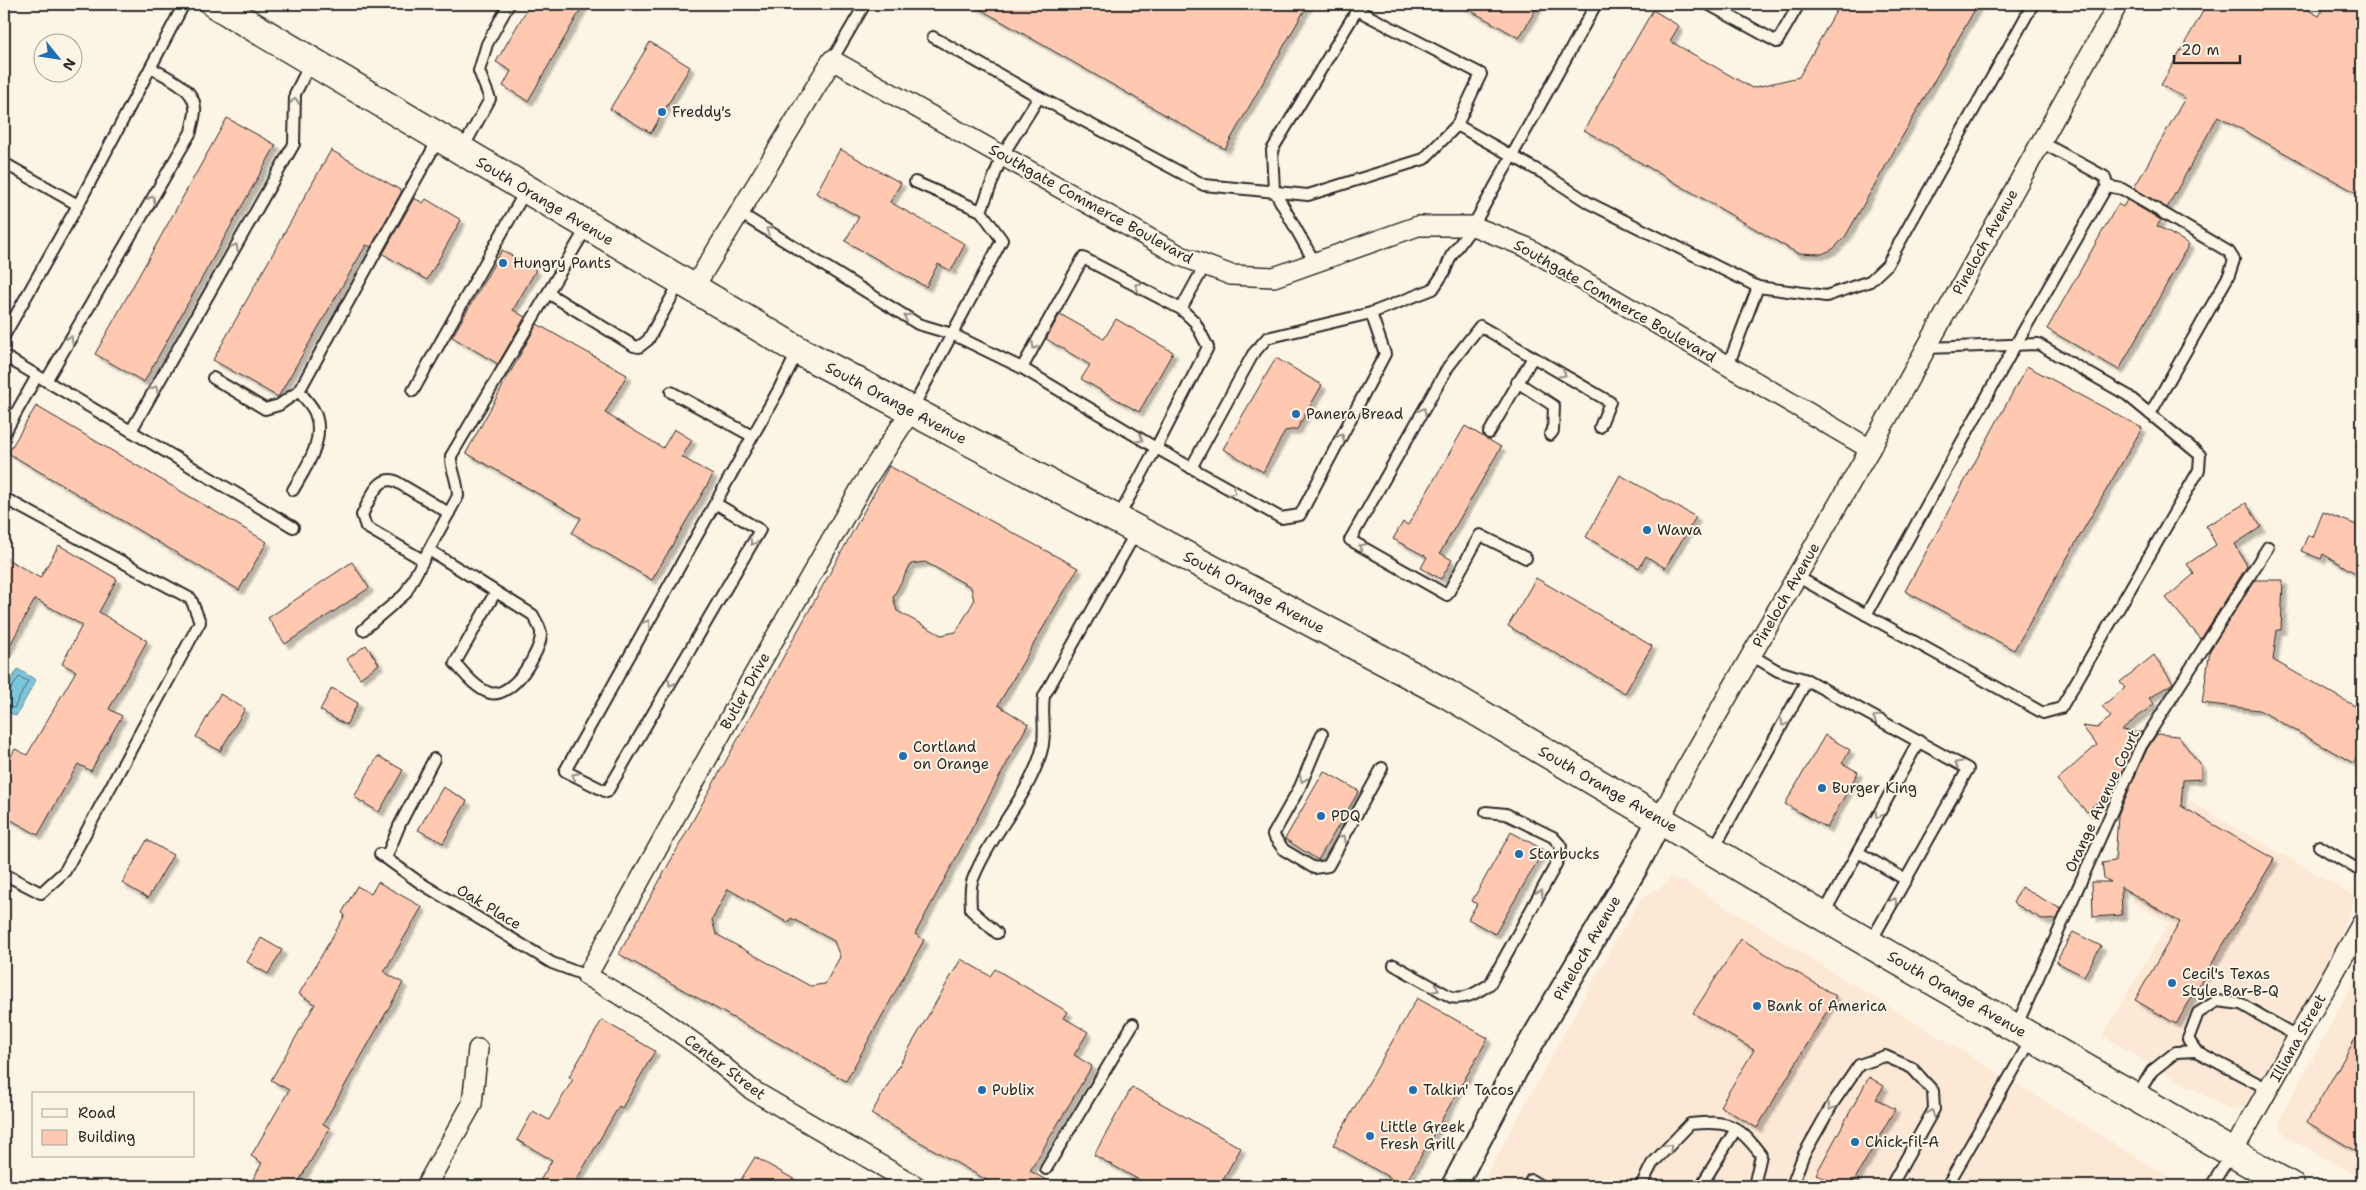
<svg xmlns="http://www.w3.org/2000/svg" width="2366" height="1190" font-family="'Shantell Sans',sans-serif">
<style>
.built{fill:#fde8d5}
.water{fill:#7cc6dc;stroke:#5c8895}
.lines{fill:none;stroke-linecap:round;stroke-linejoin:round}
.shore{stroke:#4b6972;stroke-width:1}
.building{fill:#fec9b0;stroke:#2b2b2b;fill-rule:evenodd;filter:url(#shadow)}
.service-casing{stroke:#2b2b2b;stroke-width:14}
.minor-casing{stroke:#2b2b2b;stroke-width:22}
.tertiary-casing{stroke:#2b2b2b;stroke-width:28}
.primary-casing{stroke:#2b2b2b;stroke-width:31}
.service{stroke:#fcf5e5;stroke-width:10}
.minor{stroke:#fcf5e5;stroke-width:19}
.tertiary{stroke:#fcf5e5;stroke-width:24}
.primary{stroke:#fcf5e5;stroke-width:28}
.oneway{stroke:#949088}
.poi-dot{fill:#1f6fb2;stroke:#fcf5e5;stroke-width:2}
.labels{text-anchor:middle;stroke-width:4;stroke-linejoin:round;paint-order:stroke}
.poi-label{font-size:15px;fill:#2b2b2b;stroke:#fcf5e5;text-anchor:start}
.street-label{font-size:15px;fill:#2b2b2b;stroke:#fcf5e5}
</style>
<defs>
<filter id="shadow"><feDropShadow dx="4.5" dy="4.5" stdDeviation="1" flood-color="#0004"/></filter>
</defs>
<rect width="100%" height="100%" fill="#fcf5e5"/>
<filter id="ink" filterUnits="userSpaceOnUse"><feTurbulence type="fractalNoise" baseFrequency=".02" numOctaves="2"/><feDisplacementMap in="SourceGraphic" scale="10" xChannelSelector="R" yChannelSelector="G"/><feConvolveMatrix kernelMatrix="1 2 1 2 8 2 1 2 1" color-interpolation-filters="sRGB"/></filter>
<g filter="url(#ink)">
<g class="built">
<polygon points="2190,801 2356,897 2335,949 2311,995 2249,1102 2241,1110 2228,1109 2102,1036 2169,923 2131,901"/>
<polygon points="1669,877 1687,883 2184,1186 1494,1186 1483,1181 1613,945 1642,897 1668,883"/>
<polygon points="2362,966 2362,1179 2285,1136 2278,1122"/>
</g>
<polygon class="water" points="18,669 36,680 16,716 4,710 4,692"/>
<g class="lines">
<polyline class="shore" points="4,694 9,692 19,677 28,681 14,708 4,706"/>
</g>
<g class="building">
<polygon points="530,4 584,4 528,101 503,86 511,71 496,62"/>
<polygon points="971,4 1308,4 1225,149"/>
<polygon points="1459,4 1539,4 1519,38"/>
<polygon points="1840,4 1978,4 1845,237 1833,249 1822,254 1797,253 1584,130 1653,10 1679,26 1670,41 1752,88 1799,77"/>
<polygon points="2207,4 2297,4 2319,16 2326,4 2362,4 2362,196 2218,116 2167,208 2134,188 2185,98 2161,85"/>
<polygon points="650,42 690,67 651,133 610,109"/>
<polygon points="227,118 276,145 144,382 95,354"/>
<polygon points="840,149 901,183 890,202 965,244 951,271 938,264 926,287 845,241 859,217 816,193"/>
<polygon points="331,150 402,191 371,247 366,245 278,397 213,360"/>
<polygon points="414,198 423,203 426,199 461,220 427,280 383,254"/>
<polygon points="2127,200 2161,220 2157,226 2189,244 2119,370 2047,329 2118,204 2123,207"/>
<polygon points="502,250 536,270 513,310 525,317 498,364 452,337"/>
<polygon points="1060,314 1104,339 1116,319 1173,352 1139,412 1081,379 1090,365 1046,339"/>
<polygon points="537,324 627,375 605,413 663,448 674,429 692,440 682,457 713,475 652,580 572,533 581,518 466,453"/>
<polygon points="1276,358 1322,385 1297,429 1285,431 1263,472 1223,449"/>
<polygon points="2027,366 2142,428 2014,650 1905,591"/>
<polygon points="36,406 267,542 239,590 8,453"/>
<polygon points="1465,426 1501,447 1440,553 1452,560 1441,579 1421,568 1427,557 1393,539 1403,522 1408,525"/>
<path d="M889,466L1078,568L998,705L1028,724L915,934L924,940L846,1081L619,954ZM925,562L971,587L974,601L956,632L941,635L897,611L893,597L911,564ZM728,889L788,923L791,918L834,941L840,957L825,984L810,986L716,934L712,920Z"/>
<polygon points="1620,475 1696,517 1665,568 1646,556 1639,568 1586,537"/>
<polygon points="2246,503 2261,527 2235,544 2247,566 2201,639 2166,598 2194,574 2187,564 2216,545 2206,526"/>
<polygon points="2323,512 2362,527 2362,577 2323,554 2321,559 2301,551 2308,535 2313,537"/>
<polygon points="59,545 117,579 99,612 147,641 109,709 122,716 101,752 91,771 78,764 38,835 4,816 4,769 15,749 27,755 76,671 62,664 82,625 35,599 4,656 4,557 40,578"/>
<polygon points="352,562 369,588 285,644 268,618"/>
<polygon points="1536,578 1652,646 1625,693 1508,626"/>
<polygon points="2255,580 2283,580 2281,630 2277,630 2273,660 2362,710 2362,748 2353,763 2259,710 2202,703 2210,650"/>
<polygon points="366,645 379,664 360,678 347,659"/>
<polygon points="2154,655 2173,683 2149,698 2154,704 2121,730 2142,732 2117,783 2087,812 2057,780 2097,745 2082,726 2097,728 2111,717 2102,706 2125,688 2120,682"/>
<polygon points="332,688 358,703 346,725 320,710"/>
<polygon points="220,694 245,709 220,751 196,737"/>
<polygon points="2157,734 2178,736 2201,766 2201,779 2183,780 2181,806 2274,859 2176,1024 2135,1000 2180,922 2121,887 2122,915 2093,917 2092,882 2111,882 2104,878 2102,863 2115,861 2118,815 2147,749"/>
<polygon points="1825,735 1850,750 1842,763 1858,772 1827,828 1785,804"/>
<polygon points="378,756 403,770 379,812 354,797"/>
<polygon points="1324,771 1359,791 1318,860 1285,839"/>
<polygon points="443,787 467,801 443,843 418,830"/>
<polygon points="1511,832 1544,850 1495,934 1468,919 1477,904 1472,901"/>
<polygon points="147,840 173,855 148,898 122,883"/>
<polygon points="378,882 422,907 384,972 403,983 323,1124 330,1128 296,1186 249,1186 262,1163 251,1156 289,1090 271,1080 315,1004 299,994 345,915 342,913 357,886 371,894"/>
<polygon points="2021,887 2061,909 2057,919 2044,920 2013,903"/>
<polygon points="2073,932 2101,946 2084,976 2056,962"/>
<polygon points="261,938 282,950 268,974 247,962"/>
<polygon points="1741,939 1836,996 1757,1128 1720,1106 1754,1050 1693,1013"/>
<polygon points="961,959 990,976 995,969 1068,1012 1064,1018 1088,1032 1074,1055 1092,1066 1030,1171 1057,1186 997,1186 871,1114"/>
<polygon points="1417,998 1488,1038 1404,1186 1333,1145"/>
<polygon points="602,1020 655,1051 622,1108 619,1106 573,1186 537,1186 552,1160 517,1140 533,1111 549,1120 573,1079 569,1077"/>
<polygon points="2362,1027 2362,1155 2307,1122"/>
<polygon points="1869,1077 1884,1086 1876,1099 1895,1109 1851,1186 1839,1186 1816,1174"/>
<polygon points="1132,1087 1241,1148 1219,1186 1150,1186 1094,1155"/>
<polygon points="755,1157 776,1169 806,1186 737,1186"/>
</g>
<g class="lines">
<g class="service-casing">
<g id="service">
<polyline points="1708,4 1777,42 1799,4"/>
<polyline points="933,37 1039,97"/>
<polyline points="832,60 865,4"/>
<polyline points="462,150 490,99 479,71 487,44 509,4"/>
<polyline points="4,163 78,205"/>
<polyline points="915,182 981,211"/>
<polyline points="2107,186 2122,189 2229,252 2234,260 2229,275 2150,414"/>
<polyline points="738,212 918,324 952,334 1002,240 981,211 1002,156 1039,97 1204,185 1308,195 1424,159 1457,125"/>
<polyline points="1315,263 1274,190 1272,150 1357,10 1481,74 1457,125 1546,175 1589,203 1758,287"/>
<polyline points="548,293 634,346 639,347 648,340 680,282"/>
<polyline points="1181,309 1083,258 1022,368 1156,448 1208,347 1195,322 1181,309 1205,265"/>
<polyline points="4,336 78,205 184,4"/>
<polyline points="4,356 293,527"/>
<polyline points="1728,366 1758,287 1826,296 1870,281 1887,265 2033,4"/>
<polyline points="213,378 265,409 279,405 299,391 439,138"/>
<path d="M46,381L191,132C192,124 196,115 195,107C193,87 167,77 151,68"/>
<polyline points="1517,382 1554,406 1553,431 1550,435"/>
<polyline points="413,391 526,190"/>
<polyline points="671,392 752,436"/>
<polyline points="912,409 952,334 1022,368"/>
<polyline points="131,431 294,144 295,94 311,62"/>
<polyline points="1489,433 1533,357"/>
<polyline points="4,434 37,376"/>
<polyline points="1191,468 1253,354 1267,338 1371,313 1433,289 1445,271 1451,256 1473,226 1596,4"/>
<path d="M293,490C305,469 326,440 315,413C312,405 304,398 299,391"/>
<polyline points="4,498 191,599 200,622 65,871 41,893 4,874"/>
<polyline points="715,503 760,530 607,792 565,771 778,391 798,351"/>
<polyline points="1118,518 1156,448 1281,518 1300,515 1385,354 1371,313"/>
<path d="M429,550L533,615C535,620 541,628 541,633C542,651 512,699 490,693C476,689 464,673 455,663L495,593"/>
<polyline points="1526,558 1480,535 1447,595 1350,540 1448,367 1480,326 1610,402 1600,427"/>
<path d="M423,560L366,527L362,515C369,502 377,475 395,481L449,513"/>
<polyline points="1796,576 2043,713 2061,708 2199,470 2200,455 2127,395 2038,344 1926,348"/>
<polyline points="1866,615 2016,344 2107,186 2105,177 2041,142"/>
<path d="M363,630L405,594L458,496C458,480 450,468 451,456L587,227"/>
<polyline points="1751,655 1778,671 1807,680 1968,769 1870,943"/>
<polyline points="1322,734 1300,787 1273,835 1284,850 1314,868 1328,866 1382,768"/>
<polyline points="2319,846 2362,872"/>
<polyline points="1713,850 1807,680"/>
<polyline points="1858,852 1906,880"/>
<polyline points="380,854 419,882 552,963 587,976"/>
<polyline points="386,858 400,824 434,759"/>
<polyline points="1823,915 1919,741"/>
<path d="M997,933L971,910C971,901 969,888 973,879C990,835 1027,799 1041,753C1047,735 1041,715 1044,696L1136,532"/>
<path d="M1394,965L1451,997C1467,1000 1477,992 1490,984L1553,870L1559,858L1561,846L1553,837L1506,814L1486,812"/>
<polyline points="2016,1027 2141,746 2268,547"/>
<polyline points="2270,1090 2196,1051 2188,1039 2198,1013 2217,1001 2241,1004 2298,1037"/>
<polyline points="2136,1097 2152,1071 2176,1052 2196,1051"/>
<polyline points="1046,1169 1133,1024"/>
<polyline points="1531,1180 1541,1186"/>
<path d="M1641,1186L1652,1164L1690,1124C1728,1120 1738,1124 1761,1155L1754,1186"/>
<polyline points="1701,1186 1736,1129"/>
<polyline points="1792,1186 1803,1156 1833,1103 1859,1065 1885,1056 1912,1068 1933,1091 1934,1109 1891,1186"/>
<polyline points="1947,1186 2031,1040"/>
<polyline points="2211,1186 2232,1153"/>
</g>
</g>
<g class="minor-casing">
<g id="minor">
<polyline points="693,289 832,60 1181,256 1231,275 1274,277 1418,226 1473,226 1526,247 1870,449"/>
<polyline points="911,411 862,486 748,685 587,976 655,1015 701,1048 752,1090 916,1186"/>
<polyline points="1660,819 1684,772 1870,449 2118,4"/>
<polyline points="2232,1153 2362,923"/>
<polyline points="426,1186 472,1104 478,1049"/>
</g>
</g>
<g class="tertiary-casing">
<polyline id="tertiary" points="1454,1186 1515,1070 1636,866 1660,819"/>
</g>
<g class="primary-casing">
<polyline id="primary" points="215,4 801,352 1447,694 1892,957 2290,1186"/>
</g>
<use href="#service" class="service"/>
<use href="#minor" class="minor"/>
<use href="#tertiary" class="tertiary"/>
<use href="#primary" class="primary"/>
</g>
<defs><path id="oneway-chevron" d="M-2-3.5L2.5 0L-2 3.5" fill="none" stroke-width="1.6" stroke-linecap="round" stroke-linejoin="round" transform="scale(1.25)"/></defs>
<g class="oneway">
<use href="#oneway-chevron" transform="translate(295 101) rotate(-84)"/>
<use href="#oneway-chevron" transform="translate(152 199) rotate(-60)"/>
<use href="#oneway-chevron" transform="translate(769 230) rotate(-149)"/>
<use href="#oneway-chevron" transform="translate(235 247) rotate(-61)"/>
<use href="#oneway-chevron" transform="translate(1138 286) rotate(-152)"/>
<use href="#oneway-chevron" transform="translate(907 317) rotate(-148)"/>
<use href="#oneway-chevron" transform="translate(70 339) rotate(-60)"/>
<use href="#oneway-chevron" transform="translate(1035 346) rotate(119)"/>
<use href="#oneway-chevron" transform="translate(1563 374) rotate(30)"/>
<use href="#oneway-chevron" transform="translate(155 389) rotate(-61)"/>
<use href="#oneway-chevron" transform="translate(1423 411) rotate(-61)"/>
<use href="#oneway-chevron" transform="translate(1341 437) rotate(-62)"/>
<use href="#oneway-chevron" transform="translate(1140 439) rotate(30)"/>
<use href="#oneway-chevron" transform="translate(1233 492) rotate(29)"/>
<use href="#oneway-chevron" transform="translate(753 542) rotate(120)"/>
<use href="#oneway-chevron" transform="translate(1362 547) rotate(-151)"/>
<use href="#oneway-chevron" transform="translate(647 623) rotate(-61)"/>
<use href="#oneway-chevron" transform="translate(671 683) rotate(120)"/>
<use href="#oneway-chevron" transform="translate(1876 718) rotate(-151)"/>
<use href="#oneway-chevron" transform="translate(1784 723) rotate(119)"/>
<use href="#oneway-chevron" transform="translate(1958 764) rotate(-150)"/>
<use href="#oneway-chevron" transform="translate(575 776) rotate(-153)"/>
<use href="#oneway-chevron" transform="translate(1303 779) rotate(112)"/>
<use href="#oneway-chevron" transform="translate(1878 815) rotate(119)"/>
<use href="#oneway-chevron" transform="translate(1343 838) rotate(-61)"/>
<use href="#oneway-chevron" transform="translate(1540 893) rotate(-61)"/>
<use href="#oneway-chevron" transform="translate(1894 901) rotate(-60)"/>
<use href="#oneway-chevron" transform="translate(1436 989) rotate(28)"/>
<use href="#oneway-chevron" transform="translate(1831 1107) rotate(121)"/>
<use href="#oneway-chevron" transform="translate(1931 1113) rotate(-69)"/>
<use href="#oneway-chevron" transform="translate(1669 1147) rotate(-47)"/>
</g>
</g>
<g class="poi-dot">
<circle cx="662" cy="112" r="5"/>
<circle cx="503" cy="263" r="5"/>
<circle cx="1296" cy="414" r="5"/>
<circle cx="1647" cy="530" r="5"/>
<circle cx="903" cy="756" r="5"/>
<circle cx="1822" cy="788" r="5"/>
<circle cx="1321" cy="816" r="5"/>
<circle cx="1519" cy="854" r="5"/>
<circle cx="2172" cy="983" r="5"/>
<circle cx="1757" cy="1006" r="5"/>
<circle cx="982" cy="1090" r="5"/>
<circle cx="1413" cy="1090" r="5"/>
<circle cx="1370" cy="1136" r="5"/>
<circle cx="1855" cy="1142" r="5"/>
</g>
<g class="labels">
<g class="poi-label">
<text x="672" y="117">Freddy's</text>
<text x="513" y="268">Hungry Pants</text>
<text x="1306" y="419">Panera Bread</text>
<text x="1657" y="535">Wawa</text>
<text x="913" y="752">Cortland<tspan x="913" dy="17">on Orange</tspan></text>
<text x="1832" y="793">Burger King</text>
<text x="1331" y="821">PDQ</text>
<text x="1529" y="859">Starbucks</text>
<text x="2182" y="979">Cecil's Texas<tspan x="2182" dy="17">Style Bar-B-Q</tspan></text>
<text x="1767" y="1011">Bank of America</text>
<text x="992" y="1095">Publix</text>
<text x="1423" y="1095">Talkin' Tacos</text>
<text x="1380" y="1132">Little Greek<tspan x="1380" dy="17">Fresh Grill</tspan></text>
<text x="1865" y="1147">Chick-fil-A</text>
</g>
<g class="street-label">
<text transform="translate(545 201) rotate(31)" y="5">South Orange Avenue</text>
<text transform="translate(1091 204) rotate(29)" y="5">Southgate Commerce Boulevard</text>
<text transform="translate(1985 242) rotate(-61)" y="5">Pineloch Avenue</text>
<text transform="translate(1615 301) rotate(30)" y="5">Southgate Commerce Boulevard</text>
<text transform="translate(896 403) rotate(28)" y="5">South Orange Avenue</text>
<text transform="translate(1254 592) rotate(28)" y="5">South Orange Avenue</text>
<text transform="translate(1786 595) rotate(-60)" y="5">Pineloch Avenue</text>
<text transform="translate(745 691) rotate(-61)" y="5">Butler Drive</text>
<text transform="translate(1608 789) rotate(30)" y="5">South Orange Avenue</text>
<text transform="translate(2102 801) rotate(-65)" y="5">Orange Avenue Court</text>
<text transform="translate(489 907) rotate(31)" y="5">Oak Place</text>
<text transform="translate(1587 948) rotate(-60)" y="5">Pineloch Avenue</text>
<text transform="translate(1957 994) rotate(30)" y="5">South Orange Avenue</text>
<text transform="translate(2298 1038) rotate(-61)" y="5">Illiana Street</text>
<text transform="translate(725 1067) rotate(37)" y="5">Center Street</text>
</g>
</g>
<rect width="2366" height="1190" fill="none" stroke="#fcf5e5" stroke-width="20"/>
<rect x="10" y="10" width="2346" height="1170" fill="none" stroke="#2b2b2b" stroke-width="2" filter="url(#ink)"/>
<rect x="32" y="1092" width="162" height="65" fill="#fcf5e5" stroke="#a8a49b"/>
<rect x="42" y="1109" width="25" height="8" fill="#fcf5e5" stroke="#a8a49b"/>
<text x="78" y="1118" font-size="15" fill="#2b2b2b">Road</text>
<rect x="42" y="1130" width="25" height="15" fill="#fec9b0" stroke="#a8a49b"/>
<text x="78" y="1142" font-size="15" fill="#2b2b2b">Building</text>
<g transform="translate(58 58) rotate(120)"><circle r="24" fill="#fcf5e5" stroke="#a8a49b"/>
<path d="M0-4L9 19L0 12L-9 19Z" fill="#1f6fb2"/>
<text y="-8" font-size="14" font-weight="bold" text-anchor="middle" fill="#2b2b2b">N</text>
</g>
<path d="M2174 55v8h66v-8" fill="none" stroke="#2b2b2b" stroke-width="2.5"/>
<text x="2181" y="55" font-size="15" fill="#2b2b2b" stroke="#fcf5e5" stroke-width="4" paint-order="stroke">20 m</text>
</svg>
